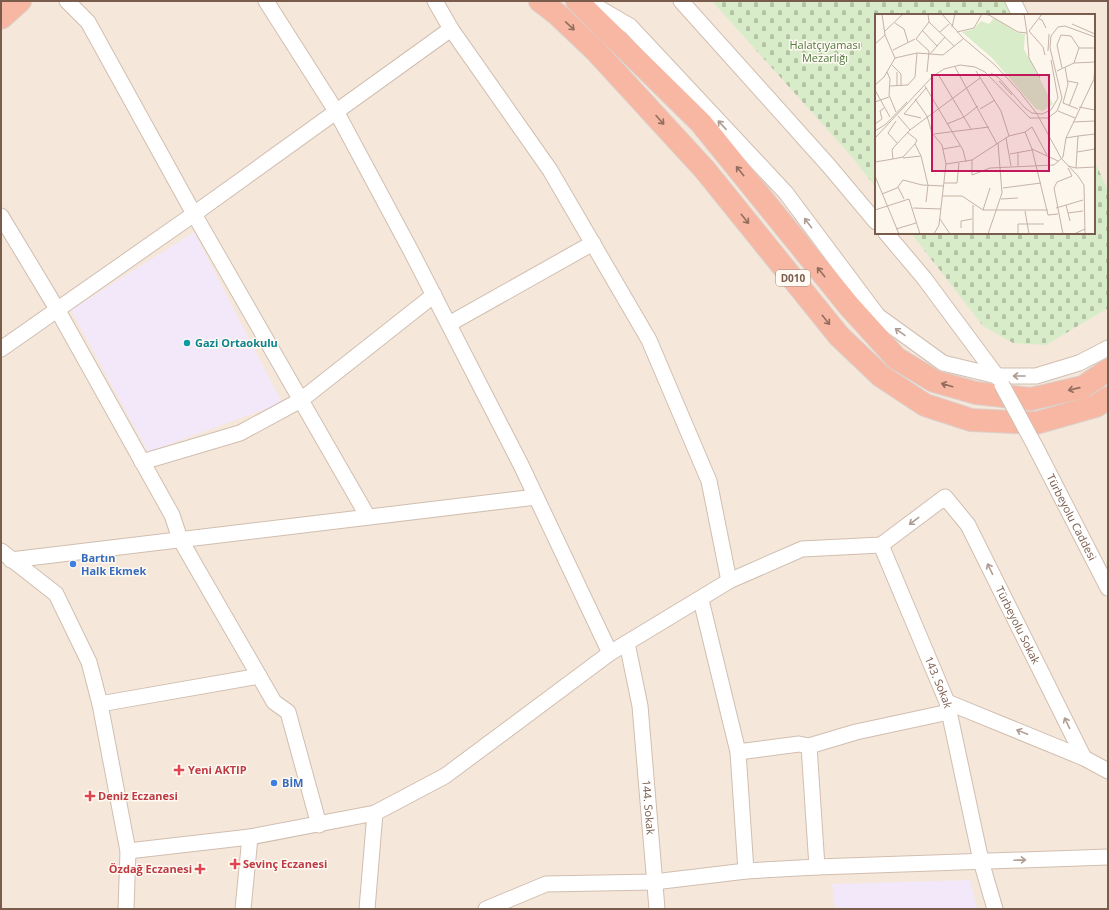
<svg xmlns="http://www.w3.org/2000/svg" width="1109" height="910" font-family="'Open Sans',sans-serif">
<style>
.residential{fill:#f5e8da;fill-rule:evenodd}
.education{fill:#f3e8fa}
.cemetery{fill:url(#cemetery-stones)}
.lines{fill:none;stroke-linecap:round;stroke-linejoin:round}
.minor-casing{stroke:#d1beb0;stroke-width:17}
.highway-casing{stroke:#dad1cd;stroke-width:24}
.minor{stroke:#fff;stroke-width:15}
.highway{stroke:#f7b7a3;stroke-width:22}
.minor-bridge-casing{stroke:#d1beb0;stroke-width:17;stroke-linecap:butt}
.minor-bridge{stroke:#fff;stroke-width:15}
.oneway{stroke:#936e5e}
.oneway2{stroke:#af9d94}
.culture-dot{fill:#0f9aa8;stroke:#fffaf3;stroke-width:1.5}
.shop-dot{fill:#3f7fe0;stroke:#fffaf3;stroke-width:1.5}
.health-dot{fill:#e0444e;stroke:#fffaf3;stroke-width:1.5}
.labels{text-anchor:middle;stroke-width:3;stroke-linejoin:round;paint-order:stroke}
.shield{fill:#fffaf3;stroke:#a28b7f;stroke-width:1}
.shield-label{font-size:10px;font-weight:bold;fill:#7a5c4d}
.park-label{font-size:11px;fill:#537a41;stroke:#fffaf3}
.culture-label{font-size:11px;font-weight:bold;fill:#0d838f;stroke:#fffaf3;text-anchor:start}
.street-label{font-size:11px;fill:#7a5c4d;stroke:#fffaf3}
.shop-label{font-size:11px;font-weight:bold;fill:#366cbe;stroke:#fffaf3;text-anchor:start}
.health-label{font-size:11px;font-weight:bold;fill:#be3a42;stroke:#fffaf3;text-anchor:start}
.inset-road{fill:none;stroke:#c5b3a7;stroke-width:1}
.view{fill:#c2185b;fill-opacity:0.15;stroke:#c2185b;stroke-width:2}
.inset-edge{fill:none;stroke:#7a5c4d;stroke-width:2}
</style>
<defs>
<pattern id="cemetery-stones" width="16" height="16" patternUnits="userSpaceOnUse"><rect width="16" height="16" fill="#d8ecc9"/><path d="M2 7V4a2 2 0 0 1 4 0v3zM10 15v-3a2 2 0 0 1 4 0v3z" fill="#b4c2a5"/></pattern>
</defs>
<rect width="100%" height="100%" fill="#fdf6ec"/>
<path class="residential" d="M1,1H1108V909H1ZM876,15H1094V233H876Z"/>
<g class="education">
<polygon points="194,232 282,403 148,452 71,310"/>
<polygon points="970,880 977,909 835,909 832,884"/>
</g>
<g class="cemetery">
<polygon points="712,1 1008,1 1016,15 876,15 876,188 852,157"/>
<polygon points="1094,160 1108,190 1108,308 1046,345 1013,343 983,326 911,233 1094,233"/>
</g>
<g class="lines">
<g class="minor-casing">
<g id="minor">
<polyline points="67,1 88,22 194,214 368,517"/>
<polyline points="266,1 336,111 411,251 521,465 610,653"/>
<polyline points="435,1 451,29 550,170 649,340 709,481 729,581"/>
<polyline points="587,1 630,26 786,193 878,316 943,363 997,376 1036,376 1079,363 1108,348"/>
<polyline points="681,1 829,166 876,222"/>
<polyline points="1013,1 1020,15"/>
<polyline points="1,216 57,309 172,515 180,539 274,702 288,712 319,825"/>
<polyline points="886,233 924,278 999,379"/>
<polyline points="449,324 593,243"/>
<polyline points="1,349 194,214 451,29"/>
<path id="s1" d="M1035,446L1108,588"/>
<polyline points="142,462 240,433 301,400 434,295"/>
<path id="s2" d="M881,545L947,702L981,861L995,909"/>
<polyline points="1,551 56,594 89,662 100,704 128,851 126,909"/>
<polyline points="11,560 536,497"/>
<polyline points="701,600 738,752 746,871"/>
<path id="s3" d="M627,643L640,706L657,909"/>
<polyline points="947,702 1084,758 1108,771"/>
<polyline points="100,704 259,676"/>
<polyline points="809,746 817,867"/>
<polyline points="738,752 799,744 809,746 856,732 949,712"/>
<path id="s4" d="M128,851L250,837L375,813L445,776L610,653L729,581L802,549L881,545L945,497L968,525L1084,758"/>
<polyline points="243,909 250,837"/>
<polyline points="367,909 375,813"/>
<polyline points="486,909 546,884 654,882 746,871 817,867 1108,857"/>
</g>
</g>
<g class="highway-casing">
<g id="highway">
<polyline points="540,1 557,14 595,50 705,170 839,336 881,376 925,405 971,420 1036,423 1096,406 1108,398"/>
<polyline points="577,1 701,123 849,306 896,358 934,381 976,393 1031,399 1083,387 1108,370"/>
<polyline points="1,18 20,1"/>
</g>
</g>
<use href="#minor" class="minor"/>
<use href="#highway" class="highway"/>
<g class="minor-bridge-casing">
<polyline id="minor-bridge" points="1002,385 1035,446"/>
</g>
<use href="#minor-bridge" class="minor-bridge"/>
</g>
<defs><path id="oneway-shaft" d="M-6 0H5M1.5-3L5.5 0L1.5 3" fill="none" stroke-width="1.6" stroke-linecap="round" stroke-linejoin="round"/></defs>
<g class="oneway">
<use href="#oneway-shaft" transform="translate(570 26) rotate(43)"/>
<use href="#oneway-shaft" transform="translate(660 120) rotate(48)"/>
<use href="#oneway-shaft" transform="translate(740 171) rotate(-129)"/>
<use href="#oneway-shaft" transform="translate(745 219) rotate(51)"/>
<use href="#oneway-shaft" transform="translate(821 272) rotate(-129)"/>
<use href="#oneway-shaft" transform="translate(826 320) rotate(51)"/>
<use href="#oneway-shaft" transform="translate(947 385) rotate(-164)"/>
<use href="#oneway-shaft" transform="translate(1074 389) rotate(167)"/>
</g>
<g class="oneway2">
<use href="#oneway-shaft" transform="translate(722 125) rotate(-133)"/>
<use href="#oneway-shaft" transform="translate(808 223) rotate(-127)"/>
<use href="#oneway-shaft" transform="translate(900 332) rotate(-145)"/>
<use href="#oneway-shaft" transform="translate(1019 376) rotate(180)"/>
<use href="#oneway-shaft" transform="translate(914 521) rotate(143)"/>
<use href="#oneway-shaft" transform="translate(990 569) rotate(-116)"/>
<use href="#oneway-shaft" transform="translate(1067 723) rotate(-116)"/>
<use href="#oneway-shaft" transform="translate(1022 732) rotate(-158)"/>
<use href="#oneway-shaft" transform="translate(1020 860) rotate(-2)"/>
</g>
<circle class="culture-dot" cx="187" cy="343" r="4"/>
<g class="shop-dot">
<circle cx="73" cy="564" r="4"/>
<circle cx="274" cy="783" r="4"/>
</g>
<g class="health-dot">
<path d="M177 764h4v4h4v4h-4v4h-4v-4h-4v-4h4z"/>
<path d="M88 790h4v4h4v4h-4v4h-4v-4h-4v-4h4z"/>
<path d="M233 858h4v4h4v4h-4v4h-4v-4h-4v-4h4z"/>
<path d="M198 863h4v4h4v4h-4v4h-4v-4h-4v-4h4z"/>
</g>
<g class="labels">
<rect class="shield" x="776" y="270" width="34" height="16" rx="3"/>
<g class="shield-label">
<text x="793" y="282">D010</text>
</g>
<g class="park-label">
<text x="825" y="49">Halatçıyaması<tspan x="825" dy="13">Mezarlığı</tspan></text>
</g>
<g class="culture-label">
<text x="195" y="347">Gazi Ortaokulu</text>
</g>
<g class="street-label">
<text dy="4" stroke="none"><textPath href="#s1" startOffset="80">Türbeyolu Caddesi</textPath></text>
<text dy="4" stroke="none"><textPath href="#s4" startOffset="1061">Türbeyolu Sokak</textPath></text>
<text dy="4" stroke="none"><textPath href="#s2" startOffset="149">143. Sokak</textPath></text>
<text dy="4" stroke="none"><textPath href="#s3" startOffset="166">144. Sokak</textPath></text>
</g>
<g class="shop-label">
<text x="81" y="562">Bartın<tspan x="81" dy="13">Halk Ekmek</tspan></text>
<text x="282" y="787">BİM</text>
</g>
<g class="health-label">
<text x="188" y="774">Yeni AKTIP</text>
<text x="98" y="800">Deniz Eczanesi</text>
<text x="243" y="868">Sevinç Eczanesi</text>
<text x="192" y="873" text-anchor="end">Özdağ Eczanesi</text>
</g>
</g>
<g transform="translate(875 14)">
<rect width="220" height="220" fill="#fdf6ec"/>
<path d="M119,4L143,19L150,20L149,35L178,90L168,97L161,95L117,44L87,18L99,15L106,7L114,10Z" fill="#d8ecc9"/>
<path class="inset-road" d="M67,0L88,24L120,51L145,78L162,100L186,144L203,162L209,171L210,220M108,0L114,1L143,18L152,19L149,0M167,0L154,17L168,33L170,41M164,5L167,6L171,14M54,8L79,32M20,9L29,15L33,28M197,10L220,20M77,13L80,0M47,16L62,32M10,17L28,0M65,18L74,10M82,18L99,14L107,0M152,19L154,44L165,64M0,30L10,21M18,36L40,25M173,37L174,20M55,40L70,23M20,44L42,39L68,41L88,25M199,49L204,34M17,51L26,60V72M80,53L122,130M190,53L193,70L188,89L203,95M187,54L182,31L186,21L196,22L204,34H220M101,57L126,97L134,122M182,57L199,49L220,48M12,58L15,65L14,81L21,98M52,58L54,37L41,25L54,8L53,0M116,59L124,64L150,94L157,99L167,100L176,96L183,84L176,46M63,60L96,115M124,67L137,81M193,67L203,69L194,92M0,71L9,63L20,44L10,21L7,0M15,72L33,71L40,63L42,39M22,72V58M50,72L88,136L91,148M0,76L15,103M40,85L52,102L57,119L67,131L71,150L64,211L59,220M0,88L14,83M204,93L220,96M105,95L120,86M183,97L200,104M23,102L35,116M46,104L29,100L51,74M21,107L13,119L22,129M198,108L220,107M0,110L7,105L5,97L9,94M72,110L89,103L103,92M0,117L11,110L32,88M32,118L42,126L40,130L28,143L18,145L17,136L19,133L35,116L105,64M150,118L157,135L173,201L183,200M59,120L114,113M0,124L58,62L69,55L85,51L100,53L110,58L155,104H173L182,97L187,84L175,34L176,22L183,13L190,12L220,23M131,124L136,152M191,124L203,122M40,130L46,142M68,135L85,132M157,135L183,147M202,138L220,135M143,139V152M135,140L157,136M28,144L46,142L53,171L51,188M97,146V161L115,154L179,151L188,143L191,124L219,65L220,49M0,148L18,145M71,150L97,146L134,122L150,118L157,113L172,141M193,152L201,154L220,153M201,154L203,122L220,120M0,162L24,220M69,169H82L84,149M23,173L29,185M128,174L166,169M7,180L22,174L28,166L47,171L69,172M68,182H87L108,196H173M126,185L143,184M191,191L195,207M38,194L66,195M181,194L208,186M0,196L34,185L45,220M108,196L115,174M150,197L154,220M193,199L208,197M65,205L75,220M86,214V207L97,205M21,215L41,209M98,220V191M113,220L127,179L123,129M143,220V210H169M188,220L179,174L182,168L197,162L193,154M199,220L210,215"/>
<path class="view" d="M57,61H174V157H57Z"/>
<rect width="220" height="220" class="inset-edge"/>
</g>
<rect width="1109" height="910" fill="none" stroke="#7a5c4d" stroke-width="4"/>
</svg>
